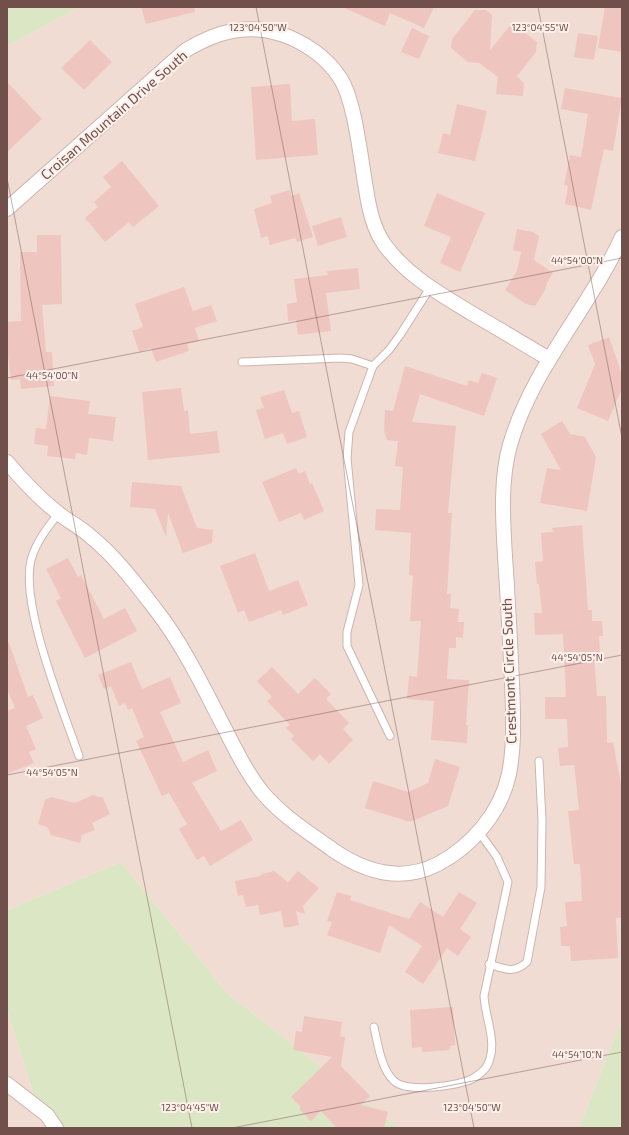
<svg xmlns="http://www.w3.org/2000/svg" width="629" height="1135" font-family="'Exo 2',sans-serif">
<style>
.residential{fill:#f1dcd4}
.green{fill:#dbe7c4}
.building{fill:#eec5bf}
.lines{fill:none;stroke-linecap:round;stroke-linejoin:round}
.service-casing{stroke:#cdb4af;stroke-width:9}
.minor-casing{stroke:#cdb4af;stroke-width:16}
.service{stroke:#fff;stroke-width:7}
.minor{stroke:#fff;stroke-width:14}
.ticks{fill:none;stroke:#71504c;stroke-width:1;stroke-opacity:0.45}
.labels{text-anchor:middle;stroke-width:4;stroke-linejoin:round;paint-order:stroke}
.street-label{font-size:14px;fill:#71504c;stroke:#fef1eb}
.ticks-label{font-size:10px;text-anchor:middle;fill:#71504c;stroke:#fef1eb;stroke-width:4;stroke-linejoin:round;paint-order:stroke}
</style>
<rect width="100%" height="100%" fill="#faece5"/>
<g class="residential">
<polygon points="80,7 622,7 622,1019 579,1128 399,1128 227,993 121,862 7,910 7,46"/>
<polygon points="7,1010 44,1128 7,1128"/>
</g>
<g class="green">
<polygon points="7,7 80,7 7,46"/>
<polygon points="121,862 227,993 399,1128 44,1128 7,1010 7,910"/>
<polygon points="622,1019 622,1128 579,1128"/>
</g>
<g class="building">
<polygon points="141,7 194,7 195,12 146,24"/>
<polygon points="342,7 434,7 424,28 390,13 385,26"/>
<polygon points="605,7 622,7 622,52 598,48"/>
<polygon points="475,10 486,10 492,15 490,50 512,23 537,42 536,52 517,76 524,83 523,96 496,94 498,77 479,63 468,62 451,48 452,39"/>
<polygon points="412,28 429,36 419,59 401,52"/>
<polygon points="578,33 598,36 594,60 574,57"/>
<polygon points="90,40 112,62 84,90 61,68"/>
<polygon points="7,82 42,119 7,152"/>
<polygon points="290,84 292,121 315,119 318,155 256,160 251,87"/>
<polygon points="565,88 622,98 613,151 604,149 591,210 565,204 568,186 564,185 570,155 581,157 588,114 561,109"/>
<polygon points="457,104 487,111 475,161 438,153 443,133 450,135"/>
<polygon points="122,161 159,206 133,227 129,222 105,242 85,218 98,207 94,202 111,187 103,177"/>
<polygon points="290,190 291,196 299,193 313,237 297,242 295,238 270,245 268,236 261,238 254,209 272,203 270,196"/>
<polygon points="437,193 485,213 460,272 440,263 451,237 424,226"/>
<polygon points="341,217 347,237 318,246 312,226"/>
<polygon points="517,229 533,232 539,236 534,260 553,273 547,283 545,290 535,306 526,304 505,290 517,271 521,252 513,250"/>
<polygon points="37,235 61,235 62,304 42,305 46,352 52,352 54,386 21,389 20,379 11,380 7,348 7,322 21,321 20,252 37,252"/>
<polygon points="358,268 360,289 326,293 331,331 298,335 296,320 288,321 287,304 297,302 294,279 328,275 327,271"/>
<polygon points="184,287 193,311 211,305 217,321 195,328 199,341 187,344 189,351 156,362 151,348 139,352 132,331 143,327 135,304"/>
<polygon points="609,337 622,375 622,392 620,393 608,421 577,408 595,364 588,345"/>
<polygon points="405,366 467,386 469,380 478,383 482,373 497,378 484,416 420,394 412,422 456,426 448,513 452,513 447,594 451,594 450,608 459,609 458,622 464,622 463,638 456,637 456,648 449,648 447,679 469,680 466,725 468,725 467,743 431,740 434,701 407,699 409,676 417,677 421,621 410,621 413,576 409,575 411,533 375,530 376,509 400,510 403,467 395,466 398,441 387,440 384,431 385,410 393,411"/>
<polygon points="181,388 184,411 188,410 190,434 217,431 220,453 148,460 142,392"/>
<polygon points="284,390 292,413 299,411 307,437 287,444 283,433 265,439 256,410 264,408 260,397"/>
<polygon points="50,396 90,401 88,414 116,417 113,441 89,438 87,455 76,453 75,459 47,456 48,446 34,444 36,428 46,429"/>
<polygon points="562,421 570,434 585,437 596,457 587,511 540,503 547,468 561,470 541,434"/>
<polygon points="296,468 299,474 305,471 310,484 312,483 324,511 304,520 301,513 279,522 262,482"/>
<polygon points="132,482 181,486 197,528 213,530 212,543 183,553 168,513 166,537 155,509 130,507"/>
<polygon points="582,525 588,610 592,610 592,621 602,621 603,636 599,636 600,654 594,654 597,696 606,696 607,743 613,742 622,789 622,918 616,918 618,958 571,961 570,946 561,946 560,927 567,926 565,902 582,901 580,864 574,864 568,811 579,810 576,781 574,765 560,766 558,748 568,747 567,719 545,719 545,697 566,697 563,634 535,635 534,613 542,613 539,584 537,584 535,562 543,561 541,533 553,532 552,528"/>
<polygon points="255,553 269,591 298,580 308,605 283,615 281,610 249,622 244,610 238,613 220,566"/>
<polygon points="68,558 78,577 81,575 104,619 125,608 137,631 85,658 56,601 61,598 46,569"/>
<polygon points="9,643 28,697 33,695 43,718 26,726 36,749 29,752 34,763 7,774 7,711 15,708 7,689 7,644"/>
<polygon points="131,662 142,689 170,677 181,703 160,712 183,762 208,750 217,771 192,783 221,831 241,820 253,840 210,866 204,856 197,860 179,829 187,824 169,793 162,796 136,741 144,737 132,708 128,710 125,703 119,706 111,686 104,689 98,675"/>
<polygon points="272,667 298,694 315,678 331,694 326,699 349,723 343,729 353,740 329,764 320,754 313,761 291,739 294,736 286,728 290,725 267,701 272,697 257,681"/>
<polygon points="435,759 460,767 448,806 410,822 365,808 373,781 408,792 428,783"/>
<polygon points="93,795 103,798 110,814 92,823 95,830 82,835 80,843 51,835 47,827 38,824 45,800 51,797 75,803"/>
<polygon points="274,871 288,882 298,871 319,888 303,906 305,914 296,911 299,925 284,928 281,911 260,915 258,905 246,907 243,895 238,896 235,881 260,876 262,874"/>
<polygon points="337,892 351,896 350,900 409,919 420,902 443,917 459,892 477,903 460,929 471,937 458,956 447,948 423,984 405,972 422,946 389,925 380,953 327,935 332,922 327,921"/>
<polygon points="453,1007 455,1045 450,1046 450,1050 422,1052 422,1047 412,1048 410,1010"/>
<polygon points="304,1016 342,1022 340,1036 345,1037 341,1066 370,1096 361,1105 388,1112 384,1128 337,1128 321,1111 311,1121 299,1109 301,1107 291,1097 332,1057 293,1050 296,1031 302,1032"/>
</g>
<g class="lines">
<g class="service-casing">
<g id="service">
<polyline points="242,362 341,358 352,359 373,366"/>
<path d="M59,513C47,528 36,542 31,560C20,605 63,710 79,756"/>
<polyline points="390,736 347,646 347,632 359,585 347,458 349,432 373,366 389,350 400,335 430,288"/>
<path d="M489,964C505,969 514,974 527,962L541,887L542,820L539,761"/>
<path d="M374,1027C378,1044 381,1069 394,1081C407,1093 451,1086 467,1081C474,1079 485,1071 488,1064C498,1042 485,1018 484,996L508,882L497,857L479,832"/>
</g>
</g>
<g class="minor-casing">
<g id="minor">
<path d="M7,209L186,50C216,32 246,23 281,34C304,42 327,57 340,78C355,100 361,161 366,189C369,208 373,228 384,244C407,276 440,294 473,314C499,329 524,344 549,359"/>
<path d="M7,462C22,480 39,498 58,513C68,521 80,527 90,536C115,556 136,584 156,610C184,646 204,689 225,729C236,751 247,773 262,792C282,816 308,832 333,850C365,872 401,883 438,864C472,846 501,812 509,774C515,744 513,712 512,682C510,640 508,598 505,557C503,521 500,480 510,445C532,368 589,309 622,237"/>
<polyline points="7,1084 47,1115 56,1128"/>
</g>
</g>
<use href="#service" class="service"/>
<use href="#minor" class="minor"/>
</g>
<path class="ticks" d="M256,7L474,1128M538,7L622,438M7,178L192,1128M7,378L622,258M7,775L622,655M232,1128L622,1052"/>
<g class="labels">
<g class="street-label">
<text transform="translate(114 115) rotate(-41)" y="5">Croisan Mountain Drive South</text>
<text transform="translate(509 671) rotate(-92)" y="5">Crestmont Circle South</text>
</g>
</g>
<g class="ticks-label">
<text x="258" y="31">123°04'50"W</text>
<text x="540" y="31">123°04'55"W</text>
<text x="577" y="264">44°54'00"N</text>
<text x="52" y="379">44°54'00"N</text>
<text x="577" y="661">44°54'05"N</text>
<text x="52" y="776">44°54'05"N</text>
<text x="577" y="1058">44°54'10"N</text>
<text x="190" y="1111">123°04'45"W</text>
<text x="472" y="1111">123°04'50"W</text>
</g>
<rect width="629" height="1135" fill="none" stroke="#71504c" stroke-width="16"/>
</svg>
